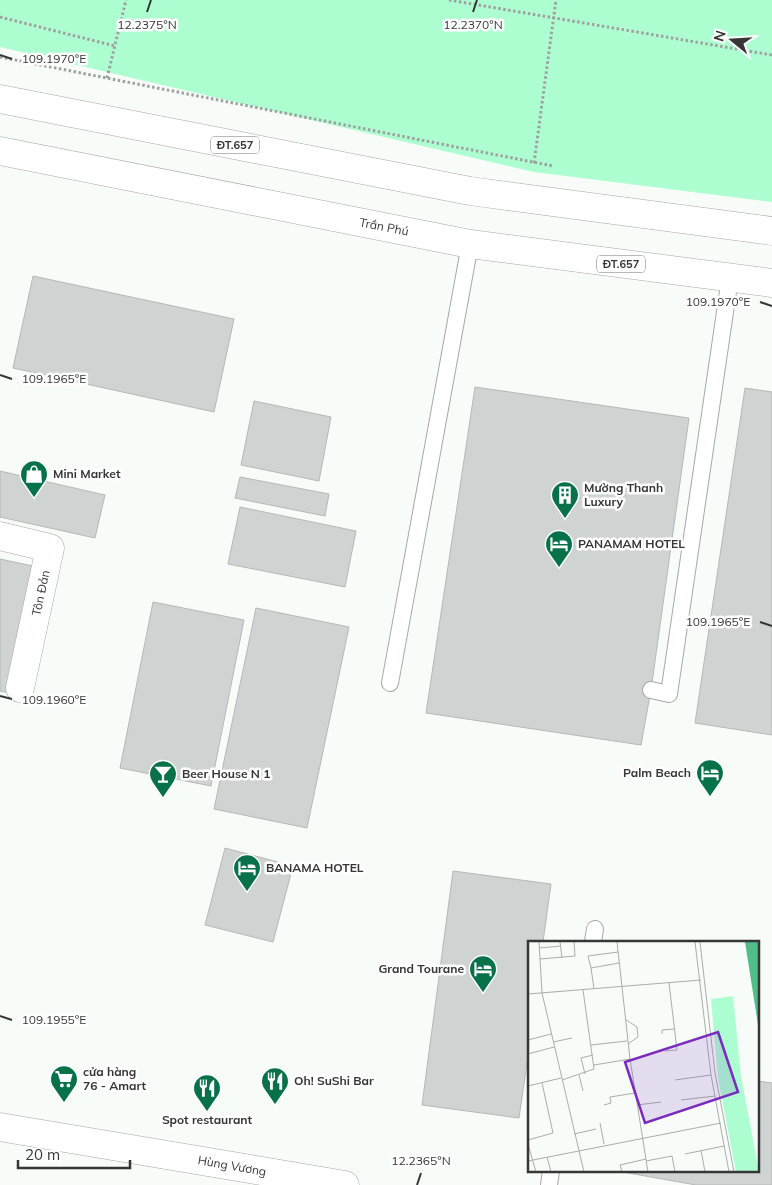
<svg xmlns="http://www.w3.org/2000/svg" width="772" height="1185" font-family="Mulish,sans-serif">
<style>
.green{fill:#adffd2}
.building{fill:#cfd3d1;stroke:#b4b9b6}
.lines{fill:none;stroke-linecap:round;stroke-linejoin:round}
.lane-casing{stroke:#a4a9a6;stroke-width:18}
.street-casing{stroke:#a4a9a6;stroke-width:29}
.secondary-casing{stroke:#a4a9a6;stroke-width:29}
.primary-casing{stroke:#a4a9a6;stroke-width:29}
.path{stroke:#9ea19f;stroke-width:3;stroke-dasharray:2.5 2.5;stroke-linecap:butt}
.lane{stroke:#fff;stroke-width:16}
.street{stroke:#fff;stroke-width:28}
.secondary{stroke:#fff;stroke-width:28}
.primary{stroke:#fff;stroke-width:28}
.ticks{fill:none;stroke:#353635;stroke-width:2}
.labels{text-anchor:middle;stroke-width:5;stroke-linejoin:round;paint-order:stroke}
.shield{fill:#fff;stroke:#727272;stroke-width:1}
.shield-label{font-size:11px;font-weight:bold;fill:#353635}
.street-label{font-size:12px;fill:#353635;stroke:#fff}
.poi-label{font-size:12px;font-weight:bold;fill:#353635;stroke:#fff;text-anchor:start}
.inset-road{fill:none;stroke:#a9adab;stroke-width:1}
.view{fill:#7b2cbf;fill-opacity:0.15;stroke:#7b2cbf;stroke-width:2.5}
.inset-edge{fill:none;stroke:#353635;stroke-width:2.5}
.ticks-label{font-size:12px;text-anchor:middle;fill:#353635;stroke:#fff;stroke-width:5;stroke-linejoin:round;paint-order:stroke}
</style>
<rect width="100%" height="100%" fill="#f7fcf9"/>
<polygon class="green" points="0,0 772,0 772,202 534,172 0,47"/>
<g class="building">
<polygon points="33,276 234,319 214,412 13,368"/>
<polygon points="475,387 689,418 651,690 641,745 426,713"/>
<polygon points="745,388 772,392 772,735 695,723"/>
<polygon points="254,401 331,417 319,481 241,465"/>
<polygon points="0,471 105,495 95,538 0,517"/>
<polygon points="240,477 329,494 325,516 235,498"/>
<polygon points="240,507 356,531 345,587 228,564"/>
<polygon points="0,559 47,569 19,695 0,691"/>
<polygon points="153,602 244,620 211,786 120,768"/>
<polygon points="256,608 349,627 307,828 214,809"/>
<polygon points="225,848 293,866 273,942 205,925"/>
<polygon points="453,871 551,884 543,942 530,942 530,1043 519,1118 422,1105"/>
<polygon points="758,1081 772,1083 772,1185 696,1185 617,1171 758,1171"/>
</g>
<g class="lines">
<g class="lane-casing">
<g id="lane">
<polyline points="390,683 470,244"/>
<polyline points="651,690 669,694 730,278"/>
<polyline points="593,942 595,929"/>
<polyline points="549,1185 551,1171"/>
</g>
</g>
<g class="street-casing">
<polyline id="street" points="0,536 50,548 20,688"/>
</g>
<g class="secondary-casing">
<polyline id="secondary" points="0,1127 345,1185"/>
</g>
<g class="primary-casing">
<g id="primary">
<polyline points="0,99 470,191 772,231"/>
<polyline points="0,151 470,244 772,283"/>
</g>
</g>
<g class="path">
<polyline points="449,0 772,55"/>
<polyline points="0,17 115,46"/>
<polyline points="0,57 553,166"/>
<polyline points="107,78 126,0"/>
<polyline points="534,163 556,0"/>
</g>
<use href="#lane" class="lane"/>
<use href="#street" class="street"/>
<use href="#secondary" class="secondary"/>
<use href="#primary" class="primary"/>
</g>
<path class="ticks" d="M147,12L151,0M473,12L477,0M0,55L12,59M760,302L772,306M0,375L12,379M760,622L772,626M0,696L12,699M0,1016L12,1020M417,1185L421,1173"/>
<defs>
<g id="shop-pin" transform="scale(1.4375)"><path d="M0 17L-7.5 6A9.5 9.5 0 1 1 7.5 6Z" fill="#077149" stroke="#fff"/><path d="M-5-2.5h2.3a2.7 3.5 0 0 1 5.4 0H5L5.5 6h-11ZM-1.5-2.5h3a1.5 2.3 0 0 0-3 0Z" fill="#fff"/></g>
<g id="building-pin" transform="scale(1.4375)"><path d="M0 17L-7.5 6A9.5 9.5 0 1 1 7.5 6Z" fill="#077149" stroke="#fff"/><path d="M-4-6H4V6H1V3H-1V6H-4ZM-2.5-4.3h1.7v1.8h-1.7ZM.8-4.3h1.7v1.8H.8ZM-2.5-1h1.7V.8h-1.7ZM.8-1h1.7V.8H.8Z" fill="#fff"/></g>
<g id="hotel-pin" transform="scale(1.4375)"><path d="M0 17L-7.5 6A9.5 9.5 0 1 1 7.5 6Z" fill="#077149" stroke="#fff"/><path d="M-6-4.5h1.5V1H6V5H4.5V3h-9V5H-6ZM-4 0a1.8 1.8 0 1 1 3.6 0ZM.5 0V-2.5h3Q6-2.5 6 0Z" fill="#fff"/></g>
<g id="bar-pin" transform="scale(1.4375)"><path d="M0 17L-7.5 6A9.5 9.5 0 1 1 7.5 6Z" fill="#077149" stroke="#fff"/><path d="M-6-5H6L.8 .8V4.5H3.5V6h-7V4.5H-.8V.8Z" fill="#fff"/></g>
<g id="supermarket-pin" transform="scale(1.4375)"><path d="M0 17L-7.5 6A9.5 9.5 0 1 1 7.5 6Z" fill="#077149" stroke="#fff"/><path d="M-6-5.5h2.5l.6 2H6L4.5 2H-2.5L-4.4-4H-6ZM-1.5 3.2a1.3 1.3 0 1 0 .1 0ZM3 3.2a1.3 1.3 0 1 0 .1 0Z" fill="#fff"/></g>
<g id="restaurant-pin" transform="scale(1.4375)"><path d="M0 17L-7.5 6A9.5 9.5 0 1 1 7.5 6Z" fill="#077149" stroke="#fff"/><path d="M-5-6h1v4h1v-4h1v4h1v-4h1v5L-1.5 .5V6h-2V.5L-5-1ZM5-6V6H3V1.5H1.5Q1.5-4 5-6Z" fill="#fff"/></g>
</defs>
<g fill-rule="evenodd">
<use href="#shop-pin" x="34" y="474"/>
<use href="#building-pin" x="565" y="495"/>
<use href="#hotel-pin" x="559" y="544"/>
<use href="#hotel-pin" x="710" y="773"/>
<use href="#bar-pin" x="163" y="774"/>
<use href="#hotel-pin" x="247" y="868"/>
<use href="#hotel-pin" x="483" y="969"/>
<use href="#supermarket-pin" x="64" y="1079"/>
<use href="#restaurant-pin" x="275" y="1081"/>
<use href="#restaurant-pin" x="207" y="1088"/>
</g>
<g class="labels">
<g class="shield">
<rect x="211" y="136.5" width="48" height="17" rx="4"/>
<rect x="597" y="255.5" width="48" height="17" rx="4"/>
</g>
<g class="shield-label">
<text x="235" y="149">ĐT.657</text>
<text x="621" y="268">ĐT.657</text>
</g>
<g class="street-label">
<text transform="translate(384 227) rotate(11)" y="4">Trần Phú</text>
<text transform="translate(41 593) rotate(-78)" y="4">Tôn Đản</text>
<text transform="translate(232 1166) rotate(10)" y="4">Hùng Vương</text>
</g>
<g class="poi-label">
<text x="53" y="478">Mini Market</text>
<text x="584" y="492">Mường Thanh<tspan x="584" dy="14">Luxury</tspan></text>
<text x="578" y="548">PANAMAM HOTEL</text>
<text x="691" y="777" text-anchor="end">Palm Beach</text>
<text x="182" y="778">Beer House N 1</text>
<text x="266" y="872">BANAMA HOTEL</text>
<text x="464" y="973" text-anchor="end">Grand Tourane</text>
<text x="83" y="1076">cửa hàng<tspan x="83" dy="14">76 - Amart</tspan></text>
<text x="294" y="1085">Oh! SuShi Bar</text>
<text x="207" y="1124" text-anchor="middle">Spot restaurant</text>
</g>
</g>
<g transform="translate(528 941)">
<rect width="231" height="231" fill="#f7fcf9"/>
<path d="M205,55L213,135L231,231H208L190,137L183,58Z" fill="#adffd2"/>
<path d="M217,1H231V90Z" fill="#51be89"/>
<path class="inset-road" d="M11,1L14,52L56,231M32,1L34,17M89,1L102,118L120,231M167,1L183,134L201,231M172,1L187,132L206,231M11,7L33,5M12,18L47,15L46,1M63,27L60,15L90,11M66,48L63,27L91,22M0,53L173,39M97,78L109,86L110,96L100,103M134,93V89L147,88M0,99L23,93M25,101L44,97M63,104L99,100M137,110L149,109L141,42M0,113L26,106M66,124L102,118M57,133L53,117L65,114M51,134L55,150M34,139L66,128L55,49M147,139L183,134M0,145L33,137M153,159L187,155M76,164L83,162L82,156L107,152M109,164L133,161M72,182L76,203M46,193L68,188M0,199L25,192L14,142M0,203L8,231M173,209L177,231M157,213L196,205M19,216L23,231M0,220L193,182M118,220L144,215L147,231M94,231L92,224L118,218"/>
<path class="view" d="M190,91L210,151L117,182L97,121Z"/>
<rect width="231" height="231" class="inset-edge"/>
</g>
<g class="ticks-label">
<text x="147" y="29">12.2375°N</text>
<text x="473" y="29">12.2370°N</text>
<text x="54" y="63">109.1970°E</text>
<text x="718" y="306">109.1970°E</text>
<text x="54" y="383">109.1965°E</text>
<text x="718" y="626">109.1965°E</text>
<text x="54" y="704">109.1960°E</text>
<text x="54" y="1024">109.1955°E</text>
<text x="421" y="1165">12.2365°N</text>
</g>
<g transform="translate(732 40) rotate(288)" stroke="#ffffff" stroke-width="4" paint-order="stroke">
<path d="M0-4L9 19L0 12L-9 19Z" fill="#353635"/>
<text y="-8" font-size="14" font-weight="bold" text-anchor="middle" fill="#353635">N</text>
</g>
<path d="M18 1160v8h112v-8" fill="none" stroke="#353635" stroke-width="2.5"/>
<text x="25" y="1160" font-size="15" fill="#353635" stroke="#ffffff" stroke-width="4" paint-order="stroke">20 m</text>
</svg>
